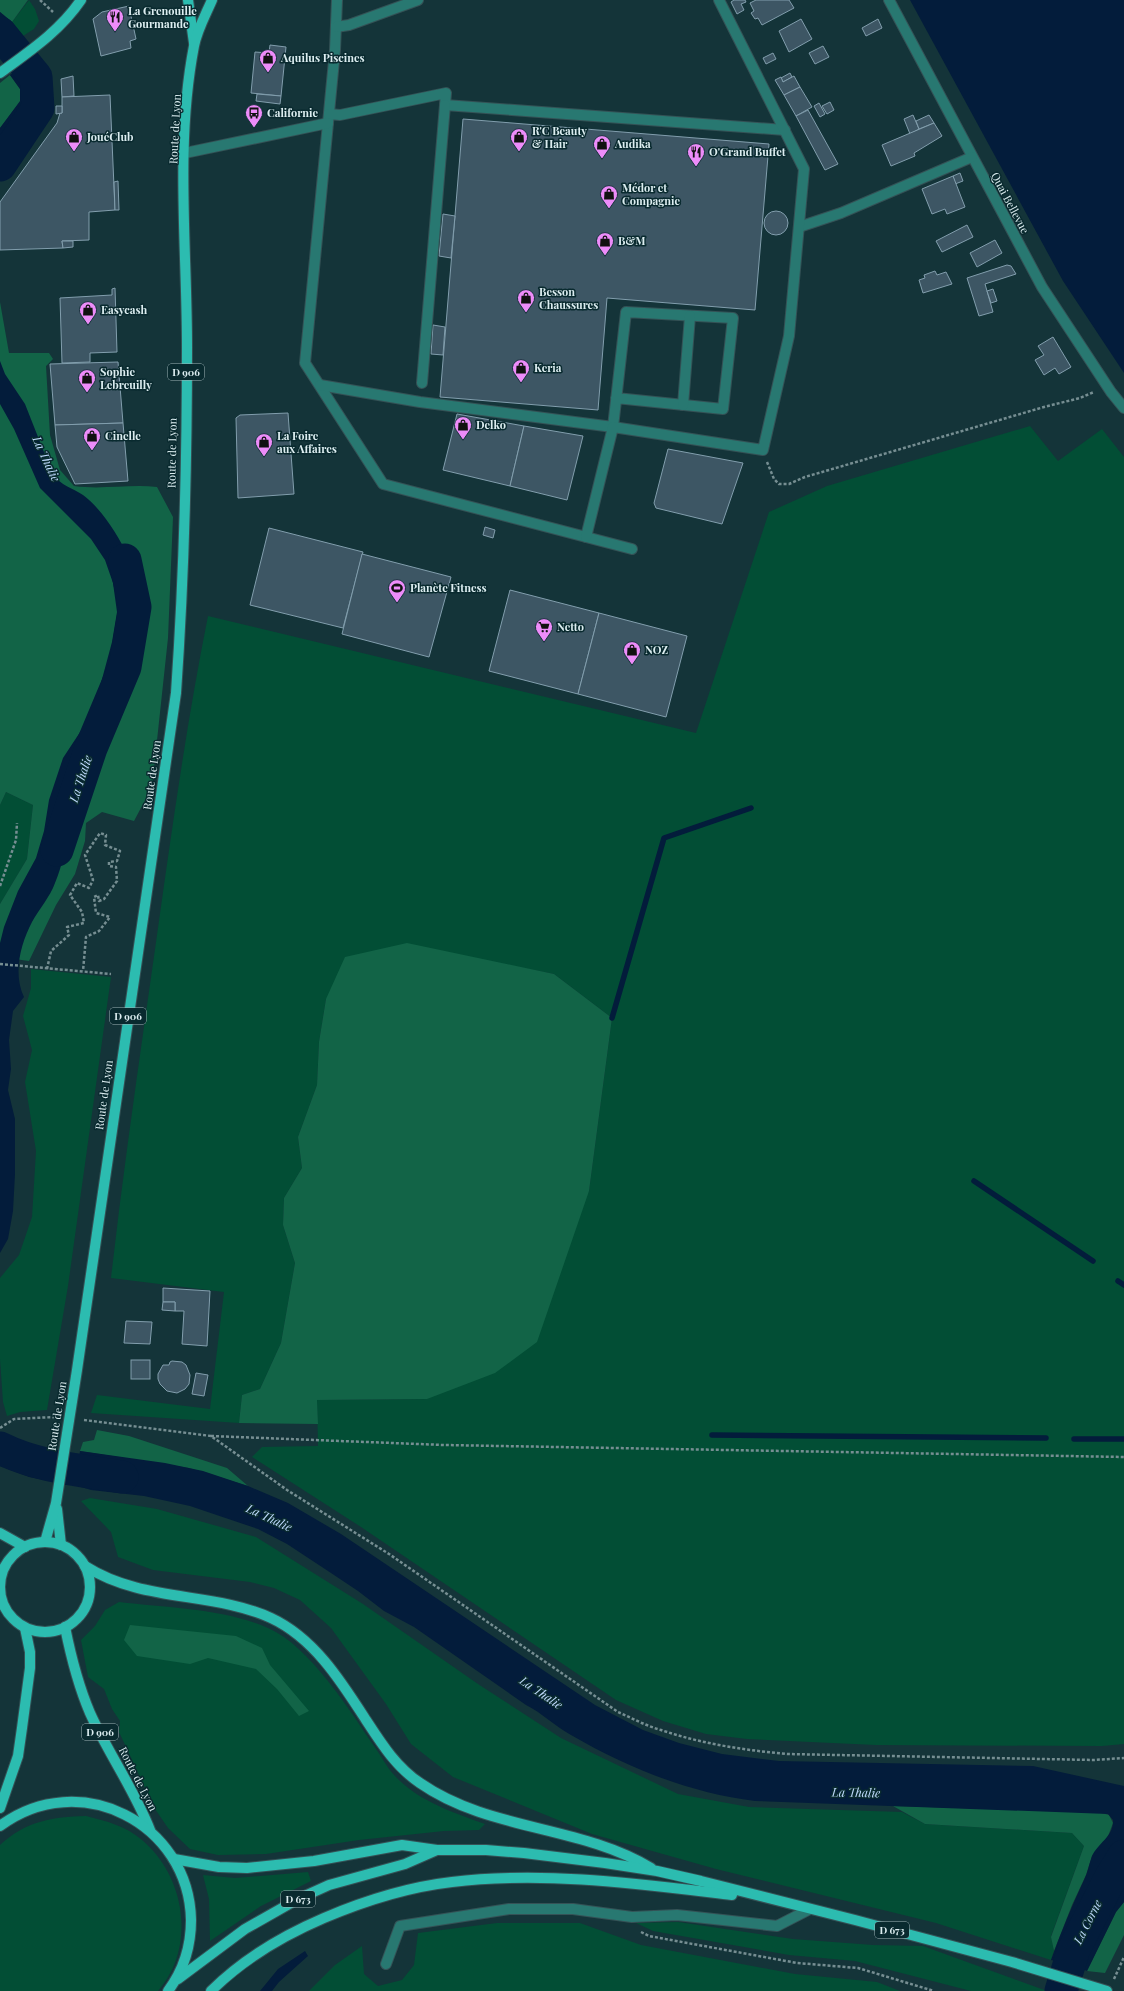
<svg xmlns="http://www.w3.org/2000/svg" width="1124" height="1991" font-family="'Playfair Display',serif">
<style>
.green{fill:#024e35}
.forest{fill:#126447}
.water{fill:#031c3b}
.lines{fill:none;stroke-linecap:round;stroke-linejoin:round}
.stream{stroke:#031c3b;stroke-width:5.5}
.river{stroke:#031c3b;stroke-width:33}
.building{fill:#3d5664;stroke:#829ead}
.minor-casing{stroke:#345256;stroke-width:12}
.major-casing{stroke:#345256;stroke-width:12}
.path{stroke:#768e92;stroke-width:2.5;stroke-dasharray:3 2;stroke-linecap:butt}
.minor{stroke:#287871;stroke-width:10}
.major{stroke:#2cbcb0;stroke-width:10}
.labels{text-anchor:middle;stroke-width:3;stroke-linejoin:round;paint-order:stroke}
.shield{fill:#092a2f;stroke:#9db2b6;stroke-width:1}
.shield-label{font-size:10px;font-weight:bold;fill:#dcedf0}
.poi-label{font-size:11px;font-weight:bold;fill:#dcedf0;stroke:#092a2f;text-anchor:start}
.street-label{font-size:11px;fill:#dcedf0;stroke:#092a2f}
.water-label{font-size:12px;font-style:italic;fill:#bfdafd;stroke:#092a2f}
</style>
<rect width="100%" height="100%" fill="#143439"/>
<g class="green">
<polygon points="29,0 35,9 39,21 34,29 23,36 12,22"/>
<path d="M1030,426L1058,461L1102,429L1124,457V1744L1102,1746L876,1745L747,1739L706,1734L663,1721L616,1700L361,1527L252,1457L262,1447L318,1446L317,1400L427,1399L589,1191L612,1018L554,974L483,960L326,999L319,1042L317,1085L298,1137L302,1168L284,1198L283,1225L295,1263L281,1343L260,1389L242,1395L239,1423L91,1413L97,1395L210,1409L224,1292L111,1278C124,1163 141,1049 157,935C172,828 187,721 208,616L696,733L769,512L827,486Z"/>
<polygon points="6,792 33,805 27,859 0,904 0,805"/>
<polygon points="31,969 111,977 68,1286 47,1410 20,1412 7,1416 3,1402 0,1359 0,1278 19,1255 32,1217 36,1151 25,1082 32,1050 23,1016 31,988"/>
<polygon points="90,1498 157,1509 256,1537 363,1604 478,1684 561,1738 678,1794 749,1807 902,1812 925,1824 1072,1833 1084,1846 1051,1936 1054,1951 1051,1960 936,1923 716,1869 592,1834 453,1777 411,1744 386,1704 331,1628 300,1600 274,1588 250,1582 153,1570 118,1557 111,1532 81,1501"/>
<path d="M119,1602C168,1608 222,1608 268,1628C310,1646 350,1711 376,1749C382,1757 387,1768 395,1776C418,1801 454,1813 485,1824L479,1830L444,1831L359,1840L266,1854L218,1855L190,1849L168,1828L155,1809L119,1732L120,1721L112,1709L104,1689L88,1677L81,1640L95,1626L105,1610Z"/>
<path d="M86,1816C106,1821 126,1826 142,1840C185,1876 197,1947 158,1991H0V1845C26,1821 52,1817 86,1816Z"/>
<polygon points="308,1872 311,1881 261,1906 210,1941 209,1899 203,1875 235,1878"/>
<polygon points="678,1922 793,1939 873,1945 923,1946 1047,1991 971,1991 855,1961 789,1955 653,1931 636,1923"/>
<polygon points="497,1923 580,1923 641,1945 795,1974 877,1982 900,1991 309,1991 335,1965 362,1946 364,1974 378,1986 402,1980 414,1965 418,1933"/>
</g>
<g class="forest">
<polygon points="0,0 28,0 12,22 0,12"/>
<polygon points="10,75 20,89 20,102 0,128 0,83"/>
<path d="M0,302L9,353H49L53,359L46,366L50,435L60,470L74,486C101,490 130,484 157,487L173,517L168,638L152,787L134,821L102,812L86,823L85,841L75,874L56,905L29,961L0,957V904L27,859L33,805L6,792L0,805Z"/>
<polygon points="407,943 554,974 612,1018 589,1191 537,1342 495,1373 427,1399 317,1400 318,1424 239,1423 242,1395 260,1389 281,1343 295,1263 283,1225 284,1198 302,1168 298,1137 317,1085 319,1042 326,999 345,957"/>
<polygon points="97,1430 129,1436 227,1468 248,1486 189,1468 80,1451 83,1442 94,1440"/>
<polygon points="130,1625 236,1636 262,1648 270,1665 309,1711 299,1716 277,1689 256,1669 208,1658 190,1664 137,1656 124,1640"/>
<polygon points="893,1806 1098,1812 1109,1815 1113,1823 1107,1839 1092,1856 1086,1875 1072,1905 1054,1951 1051,1937 1084,1846 1072,1833 925,1824"/>
<polygon points="1124,1902 1124,1935 1105,1973 1087,1971 1116,1912"/>
</g>
<g class="water">
<polygon points="910,0 1124,0 1124,373 1063,281"/>
<polygon points="0,12 12,22 23,36 0,54"/>
<path d="M31,59C36,66 46,77 46,86C46,105 11,149 0,166V128L20,101V89L10,75Z"/>
<path d="M0,361L5,374L25,404L53,475C61,485 72,488 83,495C99,506 120,537 127,555C144,605 127,677 107,723C99,741 87,756 81,775C68,810 70,848 55,883C50,897 39,909 32,922C20,945 13,974 24,997L13,1011L9,1040L11,1069L8,1090L15,1119V1174L13,1211L8,1239L0,1253V943L4,927L18,891L36,858L44,831L49,800L63,758L88,720L98,694L112,642L117,612L113,583L105,560L91,539L40,488L14,429L0,404Z"/>
<polygon points="0,1437 15,1445 48,1451 44,1480 29,1477 0,1466"/>
<path d="M80,1451L165,1463L203,1471L248,1486L288,1503L341,1534L595,1705L643,1730L679,1743L722,1754L779,1761L1033,1766L1124,1786V1902L1116,1912L1087,1971L1075,1966L1051,1960C1061,1932 1072,1906 1084,1880C1088,1872 1089,1864 1092,1856C1098,1843 1114,1836 1113,1820L1108,1814L755,1801C690,1793 628,1768 571,1735C555,1726 542,1713 526,1705L414,1627L384,1611L358,1591L331,1573L287,1544L258,1529L190,1506L144,1496L91,1490L75,1485Z"/>
<polygon points="305,1951 308,1956 279,1982 272,1991 260,1991 278,1969"/>
</g>
<g class="lines">
<g class="stream">
<polyline points="612,1018 664,838 751,808"/>
<polyline points="974,1181 1093,1261"/>
<polyline points="1118,1281 1124,1285"/>
<polyline points="712,1435 1046,1438"/>
<polyline points="1074,1439 1124,1439"/>
</g>
<g class="river">
<polyline points="0,33 36,77 38,108 0,165"/>
<polyline points="57,850 91,748 125,667 135,607 125,560"/>
<path d="M0,1448C38,1467 81,1470 122,1477"/>
<polyline points="1061,1991 1074,1949 1111,1877 1124,1856"/>
</g>
</g>
<g class="building">
<polygon points="734,0 745,0 746,2 741,4 744,10 737,14 731,2"/>
<polygon points="756,0 789,0 794,8 762,25 758,18 755,19 751,13 754,11 750,3"/>
<polygon points="129,6 132,21 134,20 135,24 133,25 136,39 130,41 131,48 101,56 93,19 102,12"/>
<polygon points="801,19 812,39 789,52 779,31"/>
<polygon points="878,19 882,28 866,36 862,28"/>
<polygon points="270,45 286,47 281,96 251,93 255,52 269,53"/>
<polygon points="823,46 829,57 815,64 809,53"/>
<polygon points="773,53 776,59 766,64 763,58"/>
<polygon points="790,73 792,77 783,82 781,78"/>
<polygon points="73,76 74,96 62,97 61,79"/>
<polygon points="794,76 800,87 784,95 775,80 781,77 783,82"/>
<polygon points="800,87 812,107 796,116 784,95"/>
<polygon points="257,94 281,96 280,104 256,101"/>
<polygon points="110,95 115,210 89,212 89,240 62,241 63,248 0,250 0,202 57,123 60,113 62,113 62,97"/>
<polygon points="830,102 834,110 827,114 822,106"/>
<polygon points="819,103 825,114 820,117 814,106"/>
<polygon points="56,106 62,106 62,113 56,114"/>
<polygon points="808,110 838,164 825,170 796,116"/>
<polygon points="913,115 919,129 910,134 904,119"/>
<polygon points="929,115 934,123 919,129 916,121"/>
<polygon points="463,119 769,144 755,310 607,298 598,410 440,397"/>
<polygon points="934,123 942,136 914,153 915,156 891,166 882,145"/>
<polygon points="960,173 963,181 955,184 953,176"/>
<polygon points="953,176 965,207 947,214 945,209 932,214 922,189"/>
<polygon points="118,181 119,210 115,210 114,182"/>
<circle cx="776" cy="223" r="12"/>
<polygon points="443,214 455,216 451,258 439,256"/>
<polygon points="967,225 973,237 942,252 936,241"/>
<polygon points="995,240 1002,253 977,267 970,253"/>
<polygon points="62,241 73,241 73,247 63,248"/>
<polygon points="1007,265 1011,266 1016,274 985,284 993,312 979,316 967,278"/>
<polygon points="935,271 937,275 946,272 952,284 923,293 919,280 925,278 924,275"/>
<polygon points="115,288 117,352 90,353 90,362 62,363 60,298 112,295 112,289"/>
<polygon points="993,289 997,301 991,303 987,291"/>
<polygon points="433,325 445,327 443,355 431,354"/>
<polygon points="1053,337 1071,367 1059,374 1055,368 1044,375 1035,360 1044,355 1038,346"/>
<polygon points="118,362 123,423 55,425 50,364"/>
<polygon points="288,413 294,494 238,498 236,418 240,415"/>
<polygon points="457,414 524,426 510,486 443,470"/>
<polygon points="123,423 128,481 75,484 57,447 55,425"/>
<polygon points="524,426 583,436 567,500 510,486"/>
<polygon points="668,449 743,463 722,524 656,508 654,503"/>
<polygon points="485,527 495,530 493,538 483,535"/>
<polygon points="269,528 363,552 343,628 250,605"/>
<polygon points="362,554 451,577 429,657 342,634"/>
<polygon points="510,590 599,613 578,694 489,671"/>
<polygon points="599,613 687,636 666,717 578,694"/>
<polygon points="163,1288 210,1291 207,1346 182,1344 184,1311 175,1311 175,1302 163,1302"/>
<polygon points="163,1302 175,1302 175,1311 162,1310"/>
<polygon points="126,1321 152,1322 150,1344 124,1343"/>
<rect x="131" y="1360" width="19" height="19"/>
<polygon points="172,1361 182,1362 186,1365 190,1375 189,1384 185,1389 177,1393 167,1391 160,1384 158,1379 158,1374 163,1365 169,1365 170,1362"/>
<polygon points="196,1373 208,1375 204,1396 192,1394"/>
</g>
<g class="lines">
<g class="minor-casing">
<g id="minor">
<polyline points="337,0 335,50 305,363 383,484 632,549"/>
<polyline points="889,0 1042,287 1111,392 1124,408"/>
<polyline points="336,27 349,25 418,0"/>
<polyline points="329,114 340,115 446,93 445,105 785,130"/>
<polyline points="185,153 328,123"/>
<polyline points="799,227 841,213 972,157"/>
<polyline points="422,383 445,105"/>
<polyline points="320,385 420,402 613,427 626,312 733,318 723,409 616,398"/>
<polyline points="683,405 690,316"/>
<polyline points="586,537 613,427 763,450 789,336 804,169 719,0"/>
<polyline points="386,1964 400,1926 509,1909 573,1909 632,1917 677,1915 777,1926 810,1909"/>
</g>
</g>
<g class="major-casing">
<g id="major">
<polyline points="188,0 194,43"/>
<path d="M0,73C30,51 60,31 81,0"/>
<polyline points="57,1509 61,1545"/>
<polyline points="0,1533 25,1547"/>
<path d="M45,1542L56,1503L77,1370L176,693C184,578 187,462 187,347C187,247 175,144 194,46C197,30 206,14 212,0"/>
<circle cx="45" cy="1587" r="45"/>
<path d="M85,1566C143,1603 212,1591 271,1618C314,1638 341,1681 366,1720C381,1743 396,1767 420,1783C489,1831 580,1825 651,1868"/>
<path d="M65,1627C71,1657 78,1685 90,1713C108,1753 134,1789 150,1830"/>
<polyline points="0,1808 18,1756 22,1728 30,1668 30,1652 25,1628"/>
<path d="M0,1826C79,1767 189,1823 191,1920C191,1946 183,1971 168,1991"/>
<polyline points="174,1859 219,1867 247,1868 314,1861 402,1845 437,1850 486,1850 524,1853 605,1863 657,1871 701,1881 855,1920 1012,1962 1107,1991"/>
<polyline points="178,1979 245,1929 298,1899 329,1885 405,1864 437,1850"/>
<path d="M211,1991C244,1958 282,1936 324,1918C364,1901 408,1887 452,1882C545,1871 639,1884 732,1895"/>
</g>
</g>
<g class="path">
<polyline points="40,0 53,12"/>
<polyline points="767,462 774,479 779,484 789,484 805,477 1044,407 1080,398 1094,392"/>
<polyline points="0,886 16,840 17,823"/>
<polyline points="0,964 111,974"/>
<polyline points="47,969 51,951 69,935 67,927 84,923 82,912 70,895 77,883 89,888 93,880 85,855 100,833 106,835 105,845 120,851 117,861 109,862 109,866 116,867 117,881 104,899 99,901 98,895 94,897 96,913 110,917 99,931 86,937 83,971"/>
<path d="M84,1420L211,1436L287,1490L389,1554L618,1712C632,1718 646,1726 661,1730C702,1744 744,1750 787,1754L1094,1760L1124,1758"/>
<polyline points="0,1428 14,1419 55,1417"/>
<polyline points="211,1436 444,1445 1124,1457"/>
<polyline points="641,1932 649,1936 797,1963 858,1968 934,1991"/>
<polyline points="1114,1979 1124,1957"/>
</g>
<use href="#minor" class="minor"/>
<use href="#major" class="major"/>
</g>
<defs>
<g id="restaurant-pin" transform="scale(0.9)"><path d="M0 17L-7.5 6A9.5 9.5 0 1 1 7.5 6Z" fill="#ed8cf9" stroke="#092a2f"/><path d="M-5-6h1v4h1v-4h1v4h1v-4h1v5L-1.5 .5V6h-2V.5L-5-1ZM5-6V6H3V1.5H1.5Q1.5-4 5-6Z" fill="#111"/></g>
<g id="shop-pin" transform="scale(0.9)"><path d="M0 17L-7.5 6A9.5 9.5 0 1 1 7.5 6Z" fill="#ed8cf9" stroke="#092a2f"/><path d="M-5-2.5h2.3a2.7 3.5 0 0 1 5.4 0H5L5.5 6h-11ZM-1.5-2.5h3a1.5 2.3 0 0 0-3 0Z" fill="#111"/></g>
<g id="bus-pin" transform="scale(0.9)"><path d="M0 17L-7.5 6A9.5 9.5 0 1 1 7.5 6Z" fill="#ed8cf9" stroke="#092a2f"/><path d="M-5-6H5V4H4V6H2V4H-2V6H-4V4H-5ZM-3.5-4V0h7V-4ZM-3.5 1.2v1.5H-2V1.2ZM2 1.2v1.5H3.5V1.2Z" fill="#111"/></g>
<g id="stadium-pin" transform="scale(0.9)"><path d="M0 17L-7.5 6A9.5 9.5 0 1 1 7.5 6Z" fill="#ed8cf9" stroke="#092a2f"/><path d="M0-5a6.5 5 0 1 0 0 10a6.5 5 0 1 0 0-10ZM-3.5-1.8h7v3.6h-7Z" fill="#111"/></g>
<g id="supermarket-pin" transform="scale(0.9)"><path d="M0 17L-7.5 6A9.5 9.5 0 1 1 7.5 6Z" fill="#ed8cf9" stroke="#092a2f"/><path d="M-6-5.5h2.5l.6 2H6L4.5 2H-2.5L-4.4-4H-6ZM-1.5 3.2a1.3 1.3 0 1 0 .1 0ZM3 3.2a1.3 1.3 0 1 0 .1 0Z" fill="#111"/></g>
</defs>
<g fill-rule="evenodd">
<use href="#restaurant-pin" x="115" y="17"/>
<use href="#shop-pin" x="268" y="58"/>
<use href="#bus-pin" x="254" y="113"/>
<use href="#shop-pin" x="74" y="137"/>
<use href="#shop-pin" x="519" y="137"/>
<use href="#shop-pin" x="602" y="144"/>
<use href="#restaurant-pin" x="696" y="152"/>
<use href="#shop-pin" x="609" y="194"/>
<use href="#shop-pin" x="605" y="241"/>
<use href="#shop-pin" x="526" y="298"/>
<use href="#shop-pin" x="88" y="310"/>
<use href="#shop-pin" x="521" y="368"/>
<use href="#shop-pin" x="87" y="378"/>
<use href="#shop-pin" x="463" y="425"/>
<use href="#shop-pin" x="92" y="436"/>
<use href="#shop-pin" x="264" y="442"/>
<use href="#stadium-pin" x="397" y="588"/>
<use href="#supermarket-pin" x="544" y="627"/>
<use href="#shop-pin" x="632" y="650"/>
</g>
<g class="labels">
<g class="shield">
<rect x="168" y="364" width="36" height="16" rx="3"/>
<rect x="110" y="1008" width="36" height="16" rx="3"/>
<rect x="82" y="1724" width="36" height="16" rx="3"/>
<rect x="281" y="1891" width="34" height="16" rx="3"/>
<rect x="875" y="1922" width="34" height="16" rx="3"/>
</g>
<g class="shield-label">
<text x="186" y="376">D 906</text>
<text x="128" y="1020">D 906</text>
<text x="100" y="1736">D 906</text>
<text x="298" y="1903">D 673</text>
<text x="892" y="1934">D 673</text>
</g>
<g class="poi-label">
<text x="128" y="15">La Grenouille<tspan x="128" dy="13">Gourmande</tspan></text>
<text x="281" y="62">Aquilus Piscines</text>
<text x="267" y="117">Californie</text>
<text x="532" y="135">R'C Beauty<tspan x="532" dy="13">&amp; Hair</tspan></text>
<text x="87" y="141">JouéClub</text>
<text x="615" y="148">Audika</text>
<text x="709" y="156">O'Grand Buffet</text>
<text x="622" y="192">Médor et<tspan x="622" dy="13">Compagnie</tspan></text>
<text x="618" y="245">B&amp;M</text>
<text x="539" y="296">Besson<tspan x="539" dy="13">Chaussures</tspan></text>
<text x="101" y="314">Easycash</text>
<text x="534" y="372">Keria</text>
<text x="100" y="376">Sophie<tspan x="100" dy="13">Lebreuilly</tspan></text>
<text x="476" y="429">Delko</text>
<text x="105" y="440">Cinelle</text>
<text x="277" y="440">La Foire<tspan x="277" dy="13">aux Affaires</tspan></text>
<text x="410" y="592">Planète Fitness</text>
<text x="557" y="631">Netto</text>
<text x="645" y="654">NOZ</text>
</g>
<g class="street-label">
<text transform="translate(175 129) rotate(-87)" y="4">Route de Lyon</text>
<text transform="translate(1010 203) rotate(62)" y="4">Quai Bellevue</text>
<text transform="translate(172 453) rotate(-89)" y="4">Route de Lyon</text>
<text transform="translate(152 775) rotate(-82)" y="4">Route de Lyon</text>
<text transform="translate(104 1095) rotate(-82)" y="4">Route de Lyon</text>
<text transform="translate(57 1416) rotate(-81)" y="4">Route de Lyon</text>
<text transform="translate(138 1779) rotate(63)" y="4">Route de Lyon</text>
</g>
<g class="water-label">
<text transform="translate(46 459) rotate(65)" y="4">La Thalie</text>
<text transform="translate(81 779) rotate(-72)" y="4">La Thalie</text>
<text transform="translate(269 1518) rotate(25)" y="4">La Thalie</text>
<text transform="translate(541 1693) rotate(34)" y="4">La Thalie</text>
<text transform="translate(856 1793) rotate(1)" y="4">La Thalie</text>
<text transform="translate(1088 1922) rotate(-63)" y="4">La Corne</text>
</g>
</g>
</svg>
